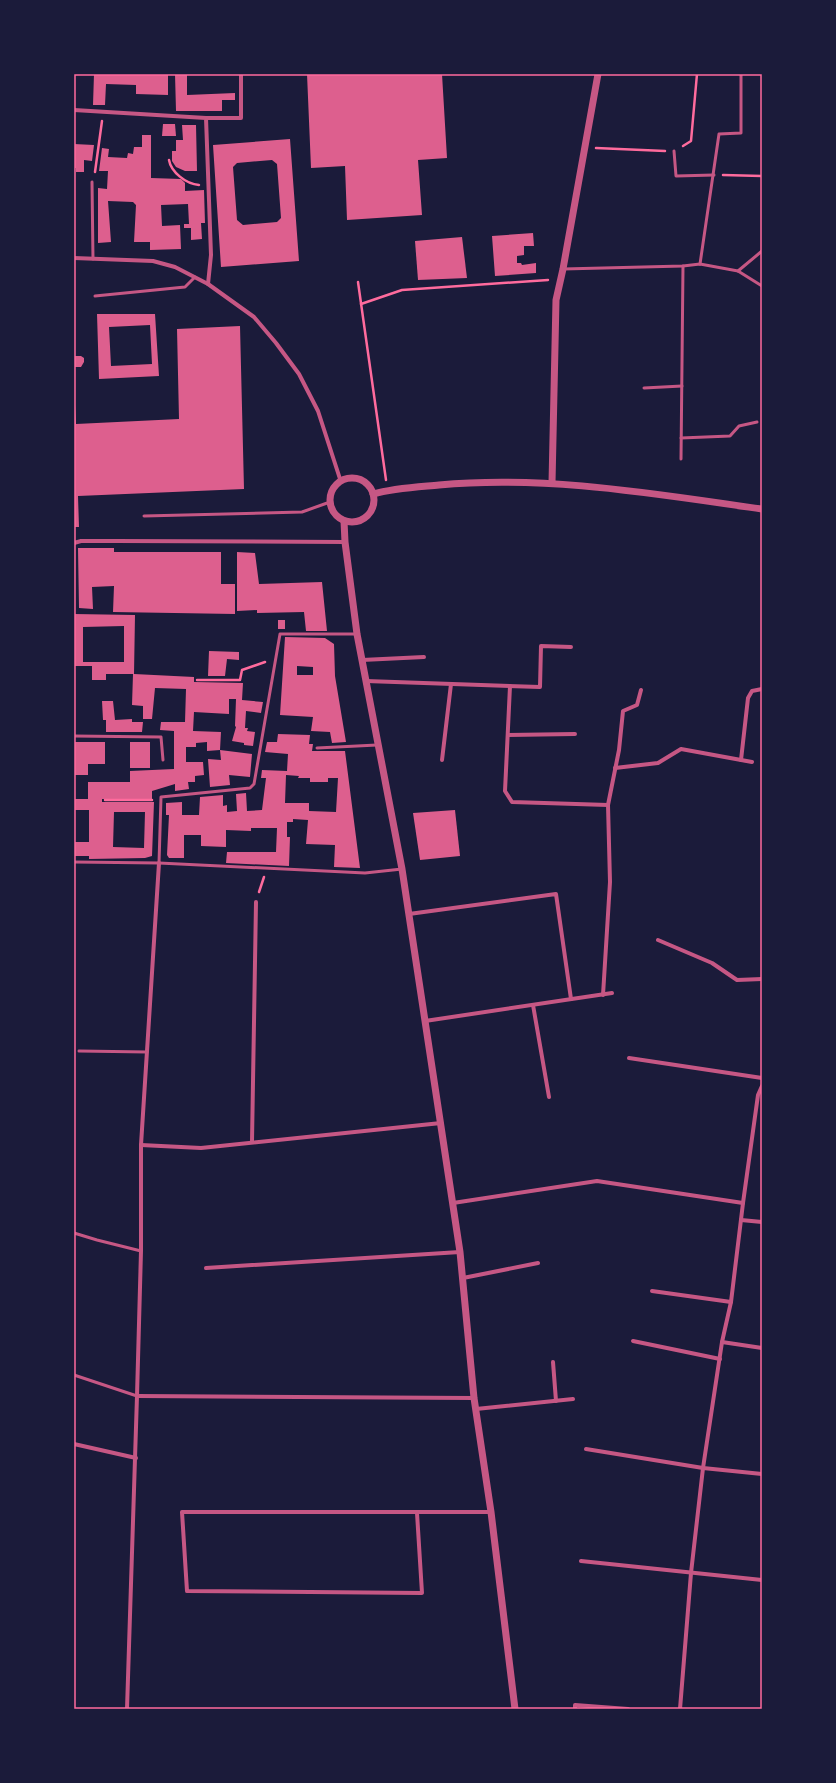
<svg xmlns="http://www.w3.org/2000/svg" width="836" height="1783" font-family="Inter,sans-serif">
<style>
.building{fill:#dd5f8e;fill-rule:evenodd}
.lines{fill:none;stroke-linecap:round;stroke-linejoin:round}
.path{stroke:#ff6b9d;stroke-width:2.5}
.service{stroke:#c65784;stroke-width:3}
.minor{stroke:#c65784;stroke-width:4}
.tertiary{stroke:#c65784;stroke-width:7}
.neatline{fill:none;stroke:#ff6b9d;stroke-width:1.5}
</style>
<rect width="100%" height="100%" fill="#1b1b3a"/>
<g class="building">
<polygon points="94,74 168,74 168,95 136,94 136,85 106,84 105,105 93,105"/>
<polygon points="175,74 187,74 187,95 235,93 235,100 222,100 222,111 176,111"/>
<polygon points="307,74 442,74 447,158 418,160 422,215 347,220 345,166 311,168"/>
<polygon points="163,124 175,124 176,136 162,136"/>
<polygon points="182,125 196,125 197,171 185,171 176,167 172,161 172,151 176,151 176,140 183,140"/>
<polygon points="142,135 151,135 151,178 181,179 185,183 185,191 204,190 205,223 201,223 202,239 191,240 191,228 184,228 184,224 189,224 188,204 161,205 162,226 180,225 181,249 150,250 150,242 134,242 136,205 133,202 108,201 111,242 98,243 98,188 107,189 108,171 99,171 102,148 109,149 108,157 127,158 128,153 133,154 134,147 142,147"/>
<path d="M290,139L299,261L221,267L213,145ZM272,160L277,164L281,218L277,222L243,225L237,220L233,167L237,163Z"/>
<polygon points="74,144 94,145 92,161 84,160 84,172 76,172 76,168 74,168"/>
<polygon points="533,233 534,246 524,246 524,255 517,256 517,263 521,263 522,265 536,263 536,273 495,276 492,236"/>
<polygon points="462,237 467,278 418,280 415,241"/>
<path d="M97,314H155L159,376L99,379ZM150,325L152,364L111,366L109,327Z"/>
<polygon points="240,326 244,489 78,496 79,527 74,527 74,405 75,405 76,424 179,419 177,329"/>
<polygon points="74,356 81,356 84,358 84,362 81,367 74,367"/>
<polygon points="78,548 114,548 114,552 221,552 221,584 235,584 235,614 113,612 114,586 92,587 93,609 79,608"/>
<polygon points="237,552 255,553 259,584 322,582 327,631 306,631 304,612 257,613 257,610 237,611"/>
<path d="M74,614L135,615L134,674L194,677V682L243,683L242,700L263,702L261,713L246,711L245,728H248L247,731L255,732L253,746L244,745V743L232,741L236,727L235,726L236,699H229V714L194,712L193,731L221,732L220,750L207,751V742L196,743V747H186V762H203L204,775L195,776V782H188L189,789L175,791V784L152,791V799H102V802H154L152,856L145,858L89,859V856H74V842H89V810H74V799H88V782H130V771L174,769V731L160,730L161,722H185L186,689L155,688L152,719H143V706L132,705L133,674H106V680H92V666H74ZM124,626V662H83V627ZM114,812H145L144,848L113,847Z"/>
<rect x="278" y="620" width="7" height="9"/>
<path d="M285,637L325,638L334,644L335,676L346,742L332,743L330,732L311,731L313,717L280,715ZM297,666L313,667V675H297Z"/>
<polygon points="209,651 239,652 239,660 227,659 225,676 208,676"/>
<polygon points="102,701 113,701 115,720 132,719 132,722 143,722 142,732 106,732 106,720 103,720"/>
<path d="M278,734L310,735L309,744H313L312,751H345L360,868L334,867L335,845L306,844L308,820L293,819V822H287V837H290L289,866L226,863L227,852H276L277,828H251V831L226,830V847L201,846V835H184V858H169L167,855L169,815H166V803L182,802V815H199L200,797L223,795V806L227,805V812L237,811L236,794L246,793L247,811L262,810L266,778H261L262,770L287,771L288,754L265,752L267,742H277ZM286,775L299,776L298,778H310V782H328V778H338L336,812L309,811V803H285Z"/>
<polygon points="74,742 105,742 105,764 88,764 88,775 74,775"/>
<rect x="130" y="742" width="20" height="26"/>
<polygon points="220,750 252,754 250,777 229,775 230,785 210,787 208,759 221,760"/>
<polygon points="455,810 460,856 420,860 413,813"/>
</g>
<g class="lines">
<g class="path">
<polyline points="683,146 691,141 697,74"/>
<polyline points="596,148 665,151"/>
<path d="M169,160C171,172 186,184 199,185"/>
<polyline points="95,172 102,121"/>
<polyline points="723,175 762,176"/>
<polyline points="358,282 386,480"/>
<polyline points="361,304 402,290 548,280"/>
<polyline points="197,680 240,680 242,670 265,662"/>
<polyline points="105,800 152,800"/>
<polyline points="259,892 264,877"/>
</g>
<g class="service">
<polyline points="674,151 676,176 714,175"/>
<polyline points="92,182 93,259"/>
<polyline points="700,264 719,134 741,133 741,74"/>
<polyline points="563,269 683,266 700,264 738,271 762,286"/>
<polyline points="738,271 762,251"/>
<polyline points="95,296 185,287 195,277"/>
<polyline points="644,388 682,386"/>
<polyline points="681,438 730,436 739,426 757,422"/>
<polyline points="681,459 683,266"/>
<polyline points="144,516 302,512 330,502"/>
<polyline points="74,736 161,737 163,760"/>
<polyline points="317,748 377,745"/>
<polyline points="74,862 159,863 365,873 402,869"/>
<polyline points="159,863 161,797 250,788 254,784 280,634 357,634"/>
<polyline points="79,1051 147,1052"/>
<polyline points="74,1233 97,1240 141,1251"/>
<polyline points="74,1375 137,1396"/>
</g>
<g class="minor">
<polyline points="74,110 206,118 211,255 208,284"/>
<polyline points="206,118 241,118 241,74"/>
<polyline points="74,258 153,261 175,267 208,284 254,317 276,343 299,374 318,411 341,482"/>
<polyline points="74,543 81,541 115,541 345,542"/>
<polyline points="362,660 424,657"/>
<polyline points="366,681 540,687 541,646 571,647"/>
<polyline points="510,686 505,791 512,802 608,805"/>
<polyline points="508,735 575,734"/>
<polyline points="442,760 451,684"/>
<polyline points="741,760 748,698 752,691 762,689"/>
<polyline points="615,768 658,763 681,749 752,762"/>
<polyline points="409,914 556,894 571,999"/>
<polyline points="658,940 712,963 737,980 762,979"/>
<polyline points="603,995 610,882 608,805 619,750 623,711 637,705 641,690"/>
<polyline points="533,1005 549,1097"/>
<polyline points="425,1021 612,993"/>
<polyline points="629,1058 762,1078"/>
<polyline points="252,1142 256,902"/>
<polyline points="141,1145 201,1148 441,1123"/>
<polyline points="453,1203 597,1181 743,1203"/>
<polyline points="741,1220 762,1222"/>
<polyline points="206,1268 460,1252"/>
<polyline points="463,1278 538,1263"/>
<polyline points="652,1291 731,1302"/>
<polyline points="633,1341 720,1359"/>
<polyline points="722,1342 762,1348"/>
<polyline points="553,1362 556,1401"/>
<polyline points="137,1396 474,1398"/>
<polyline points="476,1409 573,1399"/>
<polyline points="74,1444 136,1458"/>
<polyline points="586,1449 703,1468 762,1474"/>
<polyline points="417,1513 422,1593 187,1591 182,1512 491,1512"/>
<polyline points="581,1561 762,1580"/>
<polyline points="127,1709 137,1396 141,1251 141,1145 159,863"/>
<polyline points="575,1709 575,1705 628,1709"/>
<polyline points="680,1709 691,1573 703,1468 722,1342 731,1302 743,1203 758,1095 762,1086"/>
</g>
<g class="tertiary">
<circle cx="352" cy="500" r="22"/>
<polyline points="552,483 556,300 563,269 598,74"/>
<path d="M373,494C394,488 417,487 439,485C547,475 655,494 762,509"/>
<polyline points="344,521 345,542 357,634 402,869 460,1252 474,1398 491,1512 515,1709"/>
</g>
</g>
<rect width="836" height="1783" fill="none" stroke="#1b1b3a" stroke-width="150"/>
<rect x="75" y="75" width="686" height="1633" class="neatline"/>
</svg>
